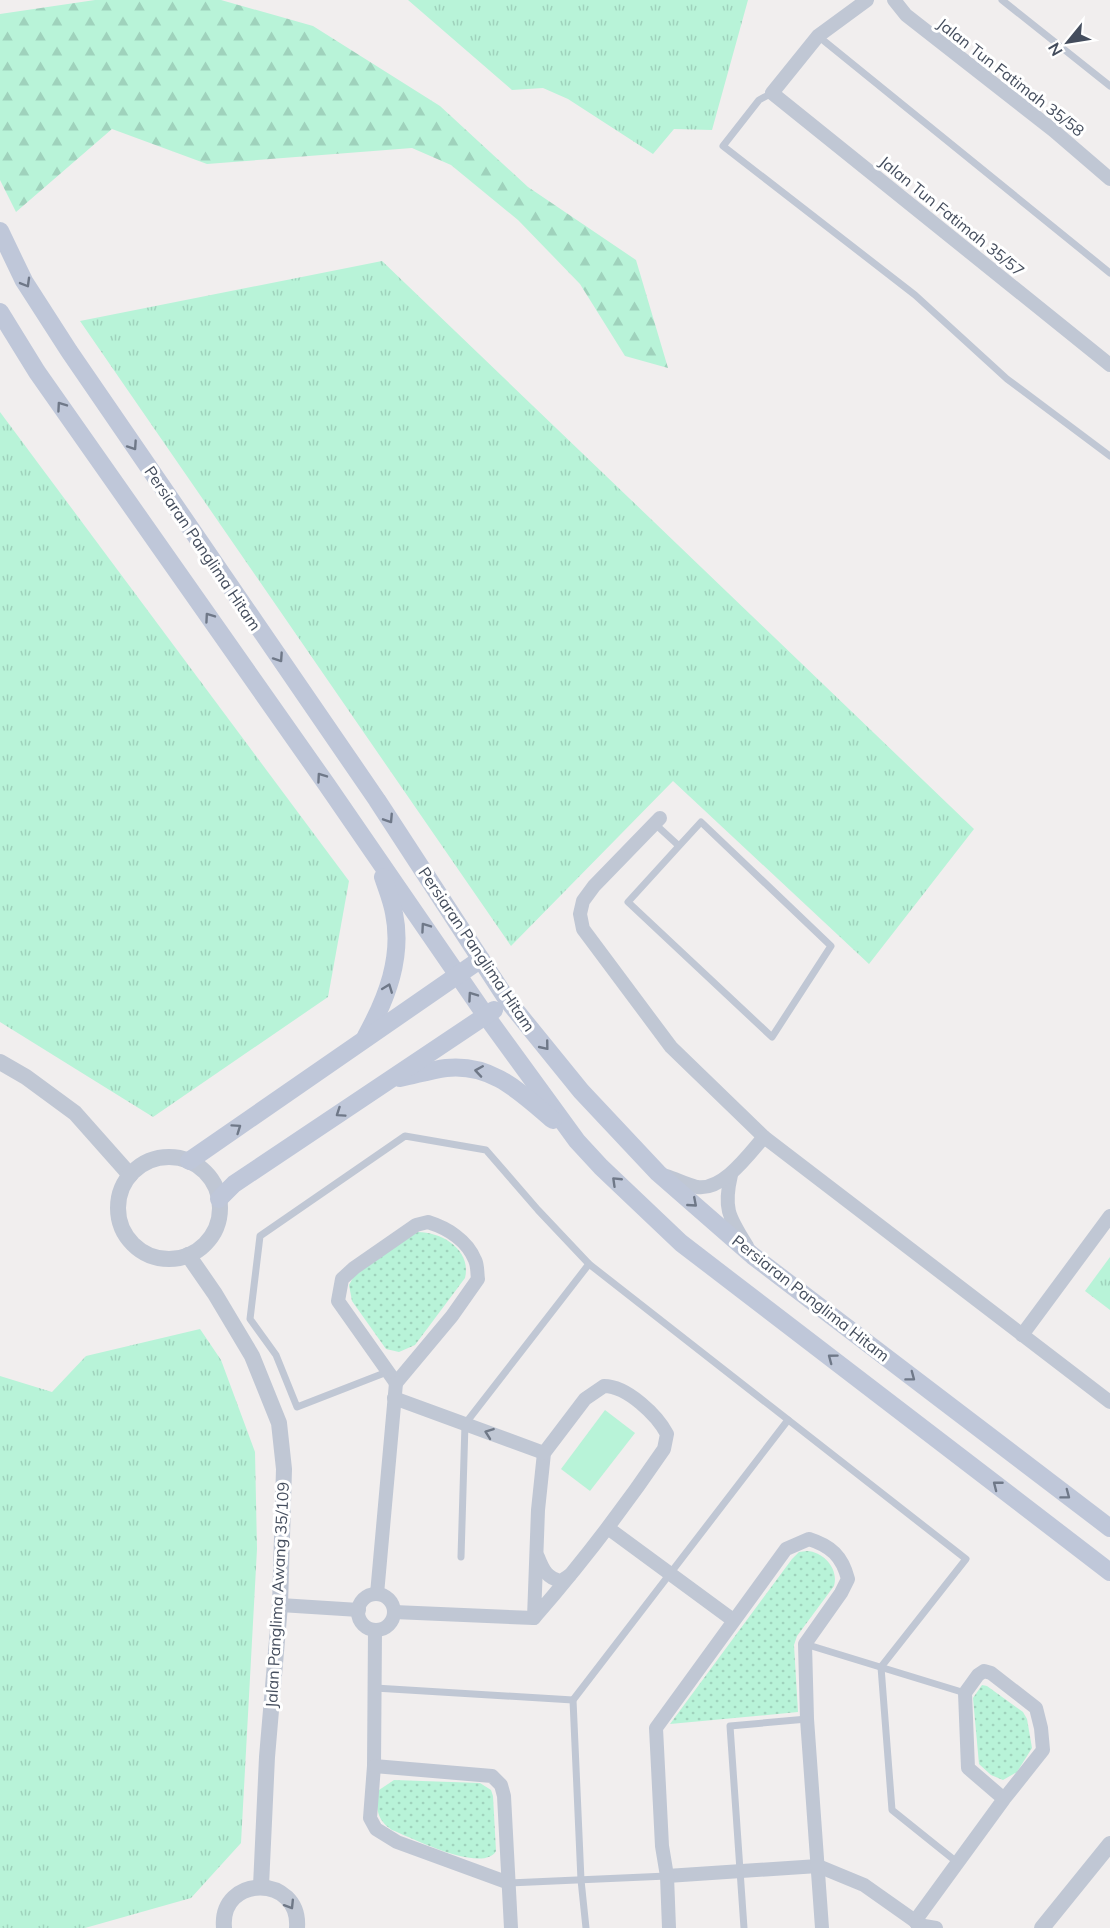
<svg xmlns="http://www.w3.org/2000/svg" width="1110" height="1928" font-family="Mulish,sans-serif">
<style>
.grass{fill:url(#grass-tufts)}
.forest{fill:url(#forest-firs)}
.park{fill:url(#park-dots)}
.garden{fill:#b8f3d8}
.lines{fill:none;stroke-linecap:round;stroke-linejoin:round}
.service{stroke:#c0c7d4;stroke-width:7}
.minor{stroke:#c0c7d4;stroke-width:14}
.tertiary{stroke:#c0c7d4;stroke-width:16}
.secondary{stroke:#bfc7d9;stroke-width:18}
.oneway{stroke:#6f7888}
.oneway2{stroke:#6f7887}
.labels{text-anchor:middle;stroke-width:6;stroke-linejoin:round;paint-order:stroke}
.street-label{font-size:16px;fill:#444d5d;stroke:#fff}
</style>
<defs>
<pattern id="grass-tufts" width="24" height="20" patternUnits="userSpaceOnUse" patternTransform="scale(1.5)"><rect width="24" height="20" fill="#b8f3d8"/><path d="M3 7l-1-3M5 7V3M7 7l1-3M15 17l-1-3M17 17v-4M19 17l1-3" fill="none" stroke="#9fd2bc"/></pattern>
<pattern id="forest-firs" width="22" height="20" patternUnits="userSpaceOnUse" patternTransform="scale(1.5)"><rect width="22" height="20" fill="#b8f3d8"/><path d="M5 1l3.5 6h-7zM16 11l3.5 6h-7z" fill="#9fd2bc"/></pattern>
<pattern id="park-dots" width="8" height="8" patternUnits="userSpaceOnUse" patternTransform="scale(1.5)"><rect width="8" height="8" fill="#b8f3d8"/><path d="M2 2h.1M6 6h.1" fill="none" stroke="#9fd2bc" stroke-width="1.8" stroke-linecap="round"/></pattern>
</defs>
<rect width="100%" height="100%" fill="#f1eeee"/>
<g class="grass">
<polygon points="408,0 748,0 712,130 674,129 653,154 568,99 543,88 512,90"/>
<polygon points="382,261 974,829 869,964 673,781 511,946 80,321"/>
<polygon points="0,412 349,881 328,997 153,1117 0,1022"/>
<polygon points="1110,1257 1110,1310 1085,1291"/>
<polygon points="200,1329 221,1360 255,1452 257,1549 241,1843 191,1898 85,1928 0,1928 0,1376 52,1392 86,1356"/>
</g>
<polygon class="forest" points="95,0 221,0 313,26 440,106 528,187 636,260 668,368 625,356 580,284 518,220 451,165 412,148 207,164 112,129 16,212 0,180 0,14"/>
<g class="park">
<path d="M416,1232C440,1231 472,1249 465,1278L415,1345L399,1352L386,1349L352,1301L349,1285L354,1276Z"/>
<path d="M807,1551C824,1552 839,1569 834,1586L797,1636L794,1645L798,1712L670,1724L792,1559L799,1552Z"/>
<polygon points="982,1685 987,1686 1023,1712 1027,1719 1032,1748 1017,1772 1003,1780 991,1775 979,1764 973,1698"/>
<path d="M394,1780L480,1783L491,1790L493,1796L496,1851C483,1874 412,1838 392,1830C377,1820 375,1808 379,1790Z"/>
</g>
<polygon class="garden" points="605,1410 635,1433 590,1491 561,1469"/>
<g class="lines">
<g class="service">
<polyline points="1002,0 1110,86"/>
<polyline points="818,36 1110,273"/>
<polyline points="772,93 759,100 723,146 915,295 1007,379 1110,456"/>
<polyline points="654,823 679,846 701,822 831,946 772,1037 628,902 679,846"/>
<polyline points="387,1372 297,1407 276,1355 250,1319 260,1236 405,1136 486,1150 538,1210 589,1264 966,1559 881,1667 892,1810 958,1863"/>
<polyline points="461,1557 465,1424 589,1264"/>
<polyline points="805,1644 965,1693"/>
<polyline points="375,1688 573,1700"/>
<polyline points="509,1883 667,1876"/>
<polyline points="586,1928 581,1880 573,1700 788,1420"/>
<polyline points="744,1928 730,1726 807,1719"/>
</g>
<g class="minor">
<polyline points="867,0 818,36 772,93 1110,365"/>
<polyline points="894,0 906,15 1053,130 1110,179"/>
<polyline points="660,818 594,886 583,901 580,914 583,929 671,1047 764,1137 1110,1402"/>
<path d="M731,1175C723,1209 729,1217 747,1246"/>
<path d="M666,1176C676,1179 687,1185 697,1187C723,1191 749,1154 764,1137"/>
<path d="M428,1222C447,1228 467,1240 475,1260C478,1266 477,1274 478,1279L452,1316L396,1383L338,1301L342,1279L354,1268L416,1225Z"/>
<polyline points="1022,1335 1110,1216"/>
<path d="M604,1386C627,1386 657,1415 667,1434L664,1449C624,1508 581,1564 534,1618L538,1510L544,1453L585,1399Z"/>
<polyline points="394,1398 544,1453"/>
<polyline points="608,1528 733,1620"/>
<path d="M538,1557C543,1570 547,1578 561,1581L570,1575"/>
<polyline points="377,1594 396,1383"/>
<circle cx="376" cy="1612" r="18"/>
<polyline points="280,1605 359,1610"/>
<polyline points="394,1612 534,1618"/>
<polyline points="375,1630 374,1766 370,1818 376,1829 397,1842 509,1883"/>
<polyline points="374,1766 492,1776 501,1785 504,1796 511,1928"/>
<polyline points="667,1876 818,1866 864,1885 915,1921 919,1927"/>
<polyline points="915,1921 1004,1799 1043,1750 1041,1728 1036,1708 991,1673 984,1671 978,1675 965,1693 968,1768 1004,1799"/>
<polyline points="918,1925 936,1928"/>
<path d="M669,1928L667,1876L662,1846L656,1728L786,1549L809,1539C831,1546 842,1556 848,1579L841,1593L805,1644L807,1719L822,1928"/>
</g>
<g class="tertiary">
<polyline points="0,1062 26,1077 75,1113 130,1175"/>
<circle cx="169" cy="1208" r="51"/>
<polyline points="188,1255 215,1294 252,1356 279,1423 284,1469 280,1605 267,1757 261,1886"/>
<path d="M224,1928C219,1874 301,1874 297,1928"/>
<polyline points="1042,1928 1110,1844"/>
</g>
<g class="secondary">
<polyline points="0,231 24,281 69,351 377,800 508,1001 581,1091 658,1173 753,1256 1110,1528"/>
<polyline points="0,312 37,372 327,785 486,1016 577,1141 601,1167 681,1243 1110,1572"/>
<path d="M366,1036C387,998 403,957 394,913C392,901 387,889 383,877"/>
<path d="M400,1078C415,1075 431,1070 446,1068C492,1063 520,1092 553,1120"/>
<polyline points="189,1161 481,959"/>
<polyline points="219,1199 234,1184 494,1010"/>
</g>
</g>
<defs><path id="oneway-chevron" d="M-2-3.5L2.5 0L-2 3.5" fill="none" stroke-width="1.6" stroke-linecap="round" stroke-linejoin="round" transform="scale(1.5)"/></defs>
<g class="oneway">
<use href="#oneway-chevron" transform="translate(26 283) rotate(60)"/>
<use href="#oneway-chevron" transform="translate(61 406) rotate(-125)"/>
<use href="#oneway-chevron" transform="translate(133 446) rotate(56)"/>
<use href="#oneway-chevron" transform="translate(209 617) rotate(-125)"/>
<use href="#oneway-chevron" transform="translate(279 658) rotate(56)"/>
<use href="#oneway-chevron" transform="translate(321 777) rotate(-125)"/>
<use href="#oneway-chevron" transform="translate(389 819) rotate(57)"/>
<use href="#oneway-chevron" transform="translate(425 927) rotate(-125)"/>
<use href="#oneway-chevron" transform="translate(388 988) rotate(-69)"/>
<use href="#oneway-chevron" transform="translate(472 996) rotate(-125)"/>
<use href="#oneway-chevron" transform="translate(545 1046) rotate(51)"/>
<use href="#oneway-chevron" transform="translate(479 1071) rotate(-171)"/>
<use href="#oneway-chevron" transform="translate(340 1113) rotate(146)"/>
<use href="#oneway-chevron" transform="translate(237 1128) rotate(-35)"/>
<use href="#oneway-chevron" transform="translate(616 1181) rotate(-136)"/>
<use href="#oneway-chevron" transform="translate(693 1203) rotate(41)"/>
<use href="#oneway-chevron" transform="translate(832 1358) rotate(-143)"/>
<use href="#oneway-chevron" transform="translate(911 1377) rotate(37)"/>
<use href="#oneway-chevron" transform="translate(997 1485) rotate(-142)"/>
<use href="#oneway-chevron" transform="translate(1066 1495) rotate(37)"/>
</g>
<g class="oneway2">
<use href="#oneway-chevron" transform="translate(489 1433) rotate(-160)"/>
<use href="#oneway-chevron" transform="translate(290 1905) rotate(58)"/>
</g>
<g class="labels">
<g class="street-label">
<text transform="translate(1011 77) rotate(38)" y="6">Jalan Tun Fatimah 35/58</text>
<text transform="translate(952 216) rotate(39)" y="6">Jalan Tun Fatimah 35/57</text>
<text transform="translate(203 548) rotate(56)" y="6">Persiaran Panglima Hitam</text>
<text transform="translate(477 949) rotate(56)" y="6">Persiaran Panglima Hitam</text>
<text transform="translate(811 1298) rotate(38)" y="6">Persiaran Panglima Hitam</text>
<text transform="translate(277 1595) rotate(-87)" y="6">Jalan Panglima Awang 35/109</text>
</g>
</g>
<g transform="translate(1068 42) rotate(240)" stroke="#ffffff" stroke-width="4.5" paint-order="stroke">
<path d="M0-4.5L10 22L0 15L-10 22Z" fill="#444d5d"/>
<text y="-9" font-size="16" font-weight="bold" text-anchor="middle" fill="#444d5d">N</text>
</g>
</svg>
